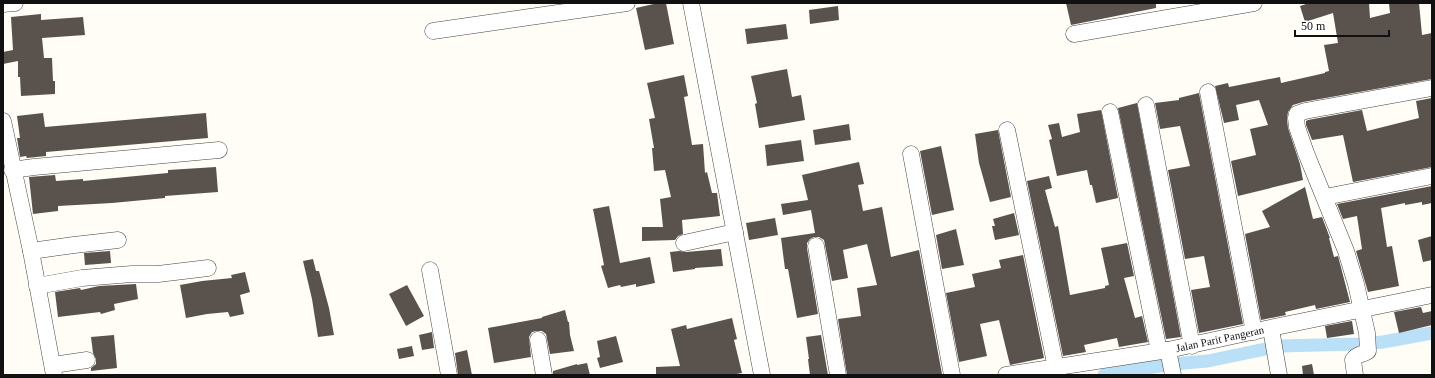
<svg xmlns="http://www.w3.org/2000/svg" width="1435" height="378" font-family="'Times New Roman',serif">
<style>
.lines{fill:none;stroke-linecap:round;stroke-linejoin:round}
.canal{stroke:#b9e0f7;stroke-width:13}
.building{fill:#5a524d}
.minor-casing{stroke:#444;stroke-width:17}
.minor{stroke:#fff;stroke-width:16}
.labels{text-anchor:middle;stroke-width:4;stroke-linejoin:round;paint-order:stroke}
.street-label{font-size:11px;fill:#111;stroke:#fff}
</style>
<rect width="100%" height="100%" fill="#fffdf5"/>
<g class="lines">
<polyline class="canal" points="1104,375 1172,364 1208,361 1280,346 1359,344 1383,342 1432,333"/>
</g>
<g class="building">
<polygon points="658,3 666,3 674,44 645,50 636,8"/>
<polygon points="1066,3 1156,3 1156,8 1071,25"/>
<polygon points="1309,3 1369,3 1370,18 1390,13 1389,3 1419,3 1422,35 1432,33 1432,79 1303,102 1293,105 1288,112 1287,119 1288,128 1300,164 1303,180 1238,196 1231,161 1256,155 1250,129 1268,125 1259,100 1236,105 1239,120 1224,123 1215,86 1228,83 1229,87 1280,77 1281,83 1325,73 1325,72 1329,71 1324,45 1338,43 1333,13 1305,22 1300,6"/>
<polygon points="838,6 839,20 810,24 809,10"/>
<polygon points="41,14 41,20 83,17 85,35 42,38 44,58 52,58 53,81 55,81 55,94 21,96 20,77 18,77 18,61 3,64 3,52 13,50 11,17"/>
<polygon points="786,24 788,39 747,44 745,29"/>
<polygon points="787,69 792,97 801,95 805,120 759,128 755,104 757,103 751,76"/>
<polygon points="684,75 688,96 684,97 692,145 703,144 705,173 707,172 712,193 717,193 720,216 682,220 683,234 678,236 675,240 642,241 642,227 663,227 660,199 671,197 665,170 654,171 652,148 654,148 649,119 655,118 647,83"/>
<polygon points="1199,93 1243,324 1199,333 1191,290 1210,287 1204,256 1185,259 1168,170 1190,166 1180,126 1160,129 1155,103 1179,100 1179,98"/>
<polygon points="1432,98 1432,167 1353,182 1343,135 1312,140 1306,125 1306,121 1308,120 1362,110 1367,131 1419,118 1416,101"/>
<polygon points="1137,103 1181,337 1166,339 1118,108"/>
<polygon points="1101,110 1118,198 1096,203 1092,185 1090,185 1087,170 1057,176 1049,140 1052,139 1048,125 1059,123 1062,137 1080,132 1077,114"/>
<polygon points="43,113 45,127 206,113 208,138 46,152 46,156 27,158 26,156 20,157 17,138 20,138 17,116"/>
<polygon points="849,124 851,140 815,145 813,130"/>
<polygon points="998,130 1011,197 990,202 979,163 975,134"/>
<polygon points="801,140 804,161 767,166 765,145"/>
<polygon points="941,146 954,210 932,215 920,151"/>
<polygon points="859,162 864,184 858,185 863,211 882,207 891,257 919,250 942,374 847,375 838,319 861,316 857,288 877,285 867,244 843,250 848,278 832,281 824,240 819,237 814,237 810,239 807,243 807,248 818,314 797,318 788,269 785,269 781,238 815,233 811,210 783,215 781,204 808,200 802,175"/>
<polygon points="216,167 218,192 165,196 165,198 112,203 58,206 58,211 33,214 29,177 55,175 56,181 83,179 83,181 168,173 168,170"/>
<polygon points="1049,176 1052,188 1045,190 1055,227 1058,226 1070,295 1105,288 1105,286 1109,285 1101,248 1127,243 1134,276 1124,278 1135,318 1142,316 1148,342 1119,347 1117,338 1084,345 1086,352 1063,356 1027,181"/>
<polygon points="1432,186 1432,203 1422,205 1422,202 1405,205 1405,203 1381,208 1387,247 1392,246 1399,286 1368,292 1356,251 1362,249 1357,216 1343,219 1337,204"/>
<polygon points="1305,187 1313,219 1322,217 1330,238 1329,238 1334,257 1338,256 1350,302 1316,309 1315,305 1285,312 1286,315 1261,320 1245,234 1270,227 1262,211"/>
<polygon points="609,206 620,263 650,257 655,283 636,287 636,284 621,287 620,285 608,288 601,266 604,265 593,209"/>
<polygon points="1014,213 1019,235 995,240 992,226 995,226 993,219"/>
<polygon points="775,218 778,235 749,240 746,223"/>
<polygon points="956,229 964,265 942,269 936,235"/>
<polygon points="1432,236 1432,260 1423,262 1418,240"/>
<polygon points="721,249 723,266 695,268 695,269 673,272 670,252 679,251 686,252"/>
<polygon points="110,251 111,263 85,265 84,253"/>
<polygon points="1023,255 1044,358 1010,365 999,320 980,324 987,356 959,362 946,293 975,287 972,274 1001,268 999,260"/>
<polygon points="313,259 316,271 319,271 329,308 334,335 318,337 312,299 303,261"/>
<polygon points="245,272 250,292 240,295 244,314 230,317 228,312 207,314 186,318 180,285 202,281 232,278 231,275"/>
<polygon points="136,284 138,299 114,304 115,310 101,314 100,312 58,317 55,292 80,288 81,290 99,286"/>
<polygon points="407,285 424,316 406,326 389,294"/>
<polygon points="1421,307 1423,313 1432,311 1432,325 1399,333 1394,312"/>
<polygon points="565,310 568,322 569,322 570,335 574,351 550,354 546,334 542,331 537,331 532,332 529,337 531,357 494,363 488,328 542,318 542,317"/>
<polygon points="732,318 737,339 734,340 742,373 731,375 656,375 656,367 680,366 671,329 686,325 687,329"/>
<polygon points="1352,321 1354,334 1327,338 1325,326"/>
<polygon points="432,332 434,348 422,350 419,335"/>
<polygon points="114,335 117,368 91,371 91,368 96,364 96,359 93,353 91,337"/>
<polygon points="821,335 828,375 810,375 808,359 809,359 806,337"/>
<polygon points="616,336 623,362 600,368 597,358 600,357 597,341"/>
<polygon points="412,346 414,356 399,359 397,349"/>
<polygon points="467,350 472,375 458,375 455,353"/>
<polygon points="587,363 590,375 553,375 553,371 577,364 577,365"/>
<polygon points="1312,364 1314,375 1303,375 1302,366"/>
</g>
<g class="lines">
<g class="minor-casing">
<g id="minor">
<polyline points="691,3 762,375"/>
<polyline points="3,4 15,3"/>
<polyline points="433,31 627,3"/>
<polyline points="1074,34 1254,3"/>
<polyline points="1208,92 1254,332"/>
<polyline points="1146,105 1192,346"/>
<polyline points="1110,112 1159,351"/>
<polyline points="3,121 31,251 54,375"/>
<polyline points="1007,130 1056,368"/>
<polyline points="911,154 952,375"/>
<polyline points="12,170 34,167 219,150"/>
<polyline points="1325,197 1432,176"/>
<polyline points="684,243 735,232"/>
<polyline points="816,246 838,375"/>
<polyline points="31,251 74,245 118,240"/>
<polyline points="430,270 449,375"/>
<polyline points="37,286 82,278 132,274 158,274 208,268"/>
<polyline points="1271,329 1279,375"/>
<polyline points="538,340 544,375"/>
<polyline points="1168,350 1173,375"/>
<polyline points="53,365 87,360"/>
<path id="s1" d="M1006,375L1168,350L1265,329L1432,295"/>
<path d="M1355,375L1353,360C1357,353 1363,355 1368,351L1367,333L1356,284L1346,251L1306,153L1297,127L1296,118L1297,114L1305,111L1432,88"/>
</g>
</g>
<use href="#minor" class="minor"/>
</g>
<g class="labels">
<g class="street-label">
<text dy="4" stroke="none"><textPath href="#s1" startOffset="217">Jalan Parit Pangeran</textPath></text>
</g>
</g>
<rect width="1435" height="378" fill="none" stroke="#111111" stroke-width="8"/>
<path d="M1295 30v6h94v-6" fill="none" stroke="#111111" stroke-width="2"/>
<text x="1301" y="30" font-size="12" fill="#111111" stroke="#ffffff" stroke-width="3" paint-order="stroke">50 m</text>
</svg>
